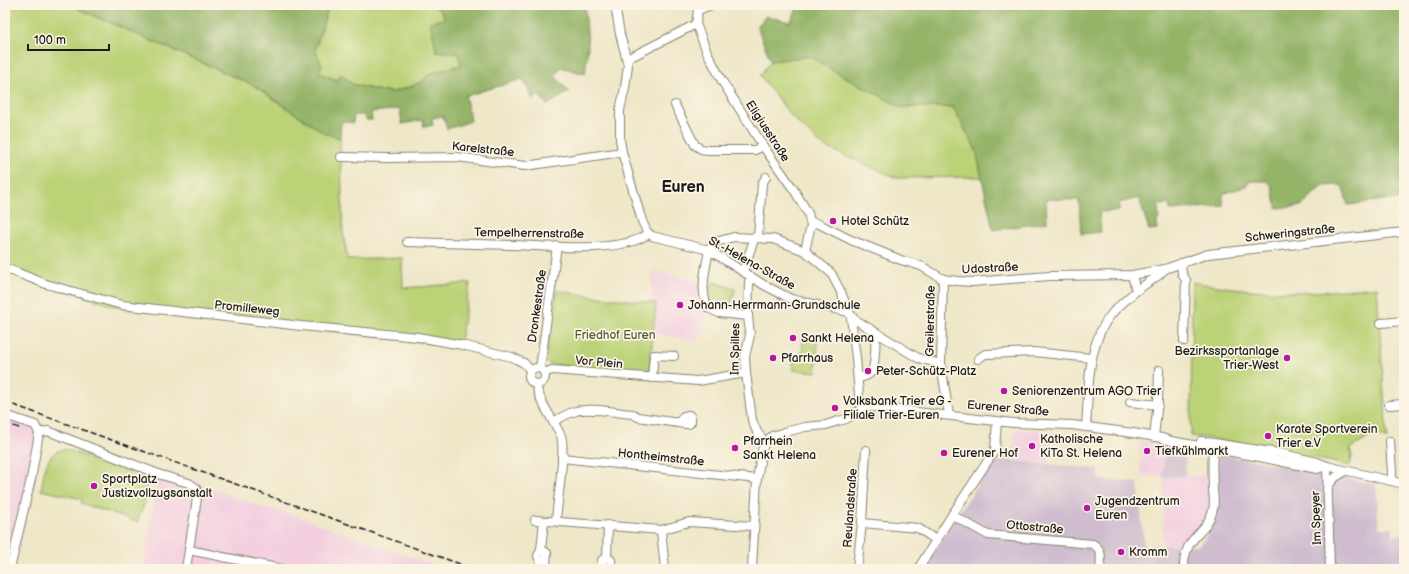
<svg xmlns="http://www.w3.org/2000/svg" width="1409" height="574" font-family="'Balsamiq Sans',sans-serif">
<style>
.built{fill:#f3cfe0}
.industrial{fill:#cfbdcf}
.green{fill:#bbd277;stroke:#6c774a}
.forest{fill:#94b468;stroke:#586842}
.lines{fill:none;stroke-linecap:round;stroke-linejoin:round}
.minor-casing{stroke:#858272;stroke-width:10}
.minor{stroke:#fff;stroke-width:8}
.rail{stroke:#1c1c1c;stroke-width:1.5;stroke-dasharray:6 3;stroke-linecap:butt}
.poi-dot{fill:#b5179e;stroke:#fcf5e5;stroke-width:1.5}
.labels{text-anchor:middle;stroke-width:3.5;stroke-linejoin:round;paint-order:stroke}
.street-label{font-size:12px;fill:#1c1c1c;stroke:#fcf5e5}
.poi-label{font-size:12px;fill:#1c1c1c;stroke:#fcf5e5;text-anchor:start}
.park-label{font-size:12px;fill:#545c3c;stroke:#fcf5e5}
.district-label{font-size:16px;font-weight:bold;fill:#1c1c1c;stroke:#fcf5e5}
</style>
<rect width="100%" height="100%" fill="#fcf5e5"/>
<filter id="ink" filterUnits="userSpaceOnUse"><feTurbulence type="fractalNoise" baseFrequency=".025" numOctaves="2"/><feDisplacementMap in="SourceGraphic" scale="8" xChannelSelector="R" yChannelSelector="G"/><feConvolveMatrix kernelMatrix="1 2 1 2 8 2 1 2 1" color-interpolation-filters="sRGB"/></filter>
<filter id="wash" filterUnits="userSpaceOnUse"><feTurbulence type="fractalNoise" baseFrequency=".012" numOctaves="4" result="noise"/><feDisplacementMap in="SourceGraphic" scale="16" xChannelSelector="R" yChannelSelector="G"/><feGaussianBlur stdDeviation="0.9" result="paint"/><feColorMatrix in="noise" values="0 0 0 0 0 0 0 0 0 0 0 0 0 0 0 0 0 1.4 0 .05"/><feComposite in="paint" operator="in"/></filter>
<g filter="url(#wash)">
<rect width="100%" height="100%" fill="#eee7c8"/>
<g class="built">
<polygon points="653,270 701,282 706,308 708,313 698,341 653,333 651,302"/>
<polygon points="5,411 45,425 44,439 15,569 5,569"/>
<polygon points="1015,429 1052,432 1049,463 1012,460"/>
<polygon points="1140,441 1166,444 1162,477 1141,475"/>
<polygon points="162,470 259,506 296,516 446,569 143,569 156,486"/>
<polygon points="1209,475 1210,505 1207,518 1185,546 1163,545 1164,477"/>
</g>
<g class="industrial">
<polygon points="1166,444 1186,447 1185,476 1162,477"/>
<polygon points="1218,454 1319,472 1376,485 1379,528 1393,528 1393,535 1404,534 1404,569 921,569 993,463 1004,460 1099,469 1099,479 1138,483 1144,545 1198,546 1211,531 1219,509"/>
</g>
<g class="green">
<polygon points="5,5 75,5 81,10 253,85 324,133 340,138 341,157 343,233 348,260 402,258 403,288 470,283 459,347 301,327 120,308 5,271"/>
<polygon points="329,5 433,5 441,11 445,19 430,22 434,38 436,51 459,54 461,65 432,73 427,76 425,80 410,87 393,92 375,90 352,84 341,74 337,80 319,73 315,50"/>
<polygon points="810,56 832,70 901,107 953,107 976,150 982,177 897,178 823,146 792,117 760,75 771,61"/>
<path d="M714,282L735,289L730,310C718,307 707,302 708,288L712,287Z"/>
<path d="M1192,282C1232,289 1272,293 1312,292C1334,291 1356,289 1377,287L1387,438L1373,435L1350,449L1352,456L1350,466L1261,446L1191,436Z"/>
<polygon points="557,290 590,296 656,303 649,375 549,364 545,360"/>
<polygon points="802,337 818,337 816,372 793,370 793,360 798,361 798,355 802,353 803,341 802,340"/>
<path d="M65,449L137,473C140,475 143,477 144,479C152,492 141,511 137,522L81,503L82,499L41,490C44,474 45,451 65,449Z"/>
</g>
<g class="forest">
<polygon points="75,5 329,5 315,50 322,65 319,73 337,80 341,74 352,84 375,90 393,92 410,87 425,80 427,76 432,73 461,65 459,54 436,51 434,38 430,22 445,19 441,11 433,5 585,5 588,46 585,74 561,67 555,76 569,92 547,105 539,95 533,99 523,79 465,96 471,121 447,129 443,116 432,118 433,125 424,127 423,120 402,124 400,109 371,112 372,120 366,120 364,115 354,115 353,123 341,121 340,138 324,133 253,85 81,10"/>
<polygon points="796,5 1404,5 1404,199 1384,200 1348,205 1342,185 1322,186 1301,206 1277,208 1272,186 1267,181 1249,181 1247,186 1223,194 1223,206 1170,210 1169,204 1158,205 1159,219 1157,220 1157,229 1149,230 1139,198 1119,203 1119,211 1099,212 1101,232 1081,234 1079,200 1046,199 1047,222 993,230 976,150 953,107 901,107 832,70 810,56 771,61 757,27 766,16 790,22 796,11"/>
</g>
</g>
<g filter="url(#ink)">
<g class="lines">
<g class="minor-casing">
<g id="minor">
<polyline points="615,5 620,34 628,65 625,88 620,110 620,139 622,152 642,221 647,232 652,236 709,250 764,285 791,299 849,312 854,319 918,358 941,364"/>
<polyline points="696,5 698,10 696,24 707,52 722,81 763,146 794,190 808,213 811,225 805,251"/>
<polyline points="698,10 711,5"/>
<polyline points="627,59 696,24"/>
<polyline points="675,105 695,145 701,149 708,150 755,150 763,146"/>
<polyline points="341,157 387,158 457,157 525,166 622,152"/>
<polyline points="811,222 819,224 851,240 901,260 921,266 943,279 957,281 972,282 1049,276 1132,275 1165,269 1208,254 1404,232"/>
<polyline points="758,237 762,184 766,177"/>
<path d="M407,242C442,243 477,244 512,245C545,246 621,254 648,234"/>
<polyline points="1181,263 1182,274 1186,280 1184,341"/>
<polyline points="5,268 46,284 122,305 301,326 418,337 462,345 512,357 524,363 531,371"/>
<polyline points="743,271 755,237"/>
<polyline points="752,278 749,282 748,316 750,335 745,357 746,373 752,420 757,432 765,442"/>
<polyline points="943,279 941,364 949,415"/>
<polyline points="1136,291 1159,275 1165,269"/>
<path d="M748,316L719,313L708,308C699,290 706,268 709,250L719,241L734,237L773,239L805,251L831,273L841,292L851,318L856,358L859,396L862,409"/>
<polyline points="1381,323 1404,321"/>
<polyline points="978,359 985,354 1034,352 1091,358"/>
<circle cx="537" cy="376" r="8"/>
<polyline points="540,368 557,246"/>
<polyline points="544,373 552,370 698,381 746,373"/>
<polyline points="652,378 654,355 674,356"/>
<path d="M858,378C863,377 869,376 872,371C876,363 875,342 876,333"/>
<path d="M536,384C539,403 553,418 561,436C566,449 557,504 556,521"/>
<polyline points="1130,402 1158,405"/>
<polyline points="1389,405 1404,404"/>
<polyline points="5,415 35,425 39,433 31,479 10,569"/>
<path d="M553,422C560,418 568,413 576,411C590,407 618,413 633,414L638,417L685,424H689L691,422V417L689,415L684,416L678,423"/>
<path d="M1086,427C1089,389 1086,343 1113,312C1120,305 1128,298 1136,291L1132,275"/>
<polyline points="39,433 48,431 161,475 189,483 196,488 197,498 186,569"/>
<polyline points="1154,437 1158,401 1159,370"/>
<polyline points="1201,441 1279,453 1317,462 1327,466 1404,484"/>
<polyline points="1390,441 1392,473 1391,481"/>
<polyline points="562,458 757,479"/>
<polyline points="1327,466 1330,569"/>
<path d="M1327,489C1331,479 1337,476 1346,471"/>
<path d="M952,515L988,535L1093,544C1103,550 1101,559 1100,569"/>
<polyline points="535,520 661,530 689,522 753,526"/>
<polyline points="862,523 918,528 936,540"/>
<polyline points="661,530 665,569"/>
<path d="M541,549L547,553L546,564C541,563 539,561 538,556L541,549L544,521"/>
<polyline points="189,550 282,569"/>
<polyline points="601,569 602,560 607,558"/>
<path d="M608,569C611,566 612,565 611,560L607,558L608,525"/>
<polyline points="752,569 757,479 762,450 765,442 772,436 785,432 805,427 826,425 838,421 846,419 865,407 873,407 1013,423 1072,425 1133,433 1162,438 1171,441 1260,457 1317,469 1327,466"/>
<polyline points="857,569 862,523 866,450"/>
<polyline points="918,569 952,515 995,450 997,421"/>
<path d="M1184,569C1183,536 1205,536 1212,513C1215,506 1214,498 1213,491C1213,476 1211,460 1214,445"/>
</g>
</g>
<use href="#minor" class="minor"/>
<g class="rail">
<polyline points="5,402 474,569"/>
<polyline points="5,423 19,428"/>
</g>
</g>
</g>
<g class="poi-dot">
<circle cx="833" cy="221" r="4"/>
<circle cx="680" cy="305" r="4"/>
<circle cx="793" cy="338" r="4"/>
<circle cx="773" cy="358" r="4"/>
<circle cx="1287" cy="358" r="4"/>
<circle cx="868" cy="371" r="4"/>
<circle cx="1004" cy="391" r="4"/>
<circle cx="835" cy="408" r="4"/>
<circle cx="1268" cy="436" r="4"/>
<circle cx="1032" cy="446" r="4"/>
<circle cx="735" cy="448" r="4"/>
<circle cx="1147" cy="451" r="4"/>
<circle cx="944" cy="453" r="4"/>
<circle cx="94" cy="486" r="4"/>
<circle cx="1087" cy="508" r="4"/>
<circle cx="1121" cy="552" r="4"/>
</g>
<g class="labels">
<g class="street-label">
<text transform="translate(768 131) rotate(57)" y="4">Eligiusstraße</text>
<text transform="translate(483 149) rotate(6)" y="4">Karelstraße</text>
<text transform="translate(529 233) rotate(1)" y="4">Tempelherrenstraße</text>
<text transform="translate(1290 233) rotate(-6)" y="4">Schweringstraße</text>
<text transform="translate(752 263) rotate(29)" y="4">St.-Helena-Straße</text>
<text transform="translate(990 268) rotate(-3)" y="4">Udostraße</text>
<text transform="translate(537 306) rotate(-82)" y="4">Dronkestraße</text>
<text transform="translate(247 308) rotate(6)" y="4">Promilleweg</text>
<text transform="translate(930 321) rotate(-89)" y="4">Greilerstraße</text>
<text transform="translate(735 349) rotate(-89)" y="4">Im Spilles</text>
<text transform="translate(599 362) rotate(5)" y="4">Vor Plein</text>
<text transform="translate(1008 408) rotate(5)" y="4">Eurener Straße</text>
<text transform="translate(661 457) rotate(6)" y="4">Hontheimstraße</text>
<text transform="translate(850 508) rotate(-86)" y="4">Reulandstraße</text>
<text transform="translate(1316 518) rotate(-92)" y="4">Im Speyer</text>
<text transform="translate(1035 527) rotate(5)" y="4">Ottostraße</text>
</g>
<g class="poi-label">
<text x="841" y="225">Hotel Schütz</text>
<text x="688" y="309">Johann-Herrmann-Grundschule</text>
<text x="801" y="342">Sankt Helena</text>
<text x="1279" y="355" text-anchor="end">Bezirkssportanlage<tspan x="1279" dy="14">Trier-West</tspan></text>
<text x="781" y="362">Pfarrhaus</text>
<text x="876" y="375">Peter-Schütz-Platz</text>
<text x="1012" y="395">Seniorenzentrum AGO Trier</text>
<text x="843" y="405">Volksbank Trier eG -<tspan x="843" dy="14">Filiale Trier-Euren</tspan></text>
<text x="1276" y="433">Karate Sportverein<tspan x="1276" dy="14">Trier e.V</tspan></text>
<text x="1040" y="443">Katholische<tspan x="1040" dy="14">KiTa St. Helena</tspan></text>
<text x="743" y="445">Pfarrhein<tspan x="743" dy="14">Sankt Helena</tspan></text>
<text x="1155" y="455">Tiefkühlmarkt</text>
<text x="952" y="457">Eurener Hof</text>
<text x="102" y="483">Sportplatz<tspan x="102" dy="14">Justizvollzugsanstalt</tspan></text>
<text x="1095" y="505">Jugendzentrum<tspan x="1095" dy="14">Euren</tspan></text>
<text x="1129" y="556">Kromm</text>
</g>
<g class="park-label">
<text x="615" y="339">Friedhof Euren</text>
</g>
<g class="district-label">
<text x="683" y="192">Euren</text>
</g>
</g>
<rect width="1409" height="574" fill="none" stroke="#fcf5e5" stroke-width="20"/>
<path d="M28 44v6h81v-6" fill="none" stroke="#1c1c1c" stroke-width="2"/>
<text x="34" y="44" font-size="12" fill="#1c1c1c" stroke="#fcf5e5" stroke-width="3" paint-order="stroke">100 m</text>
</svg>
